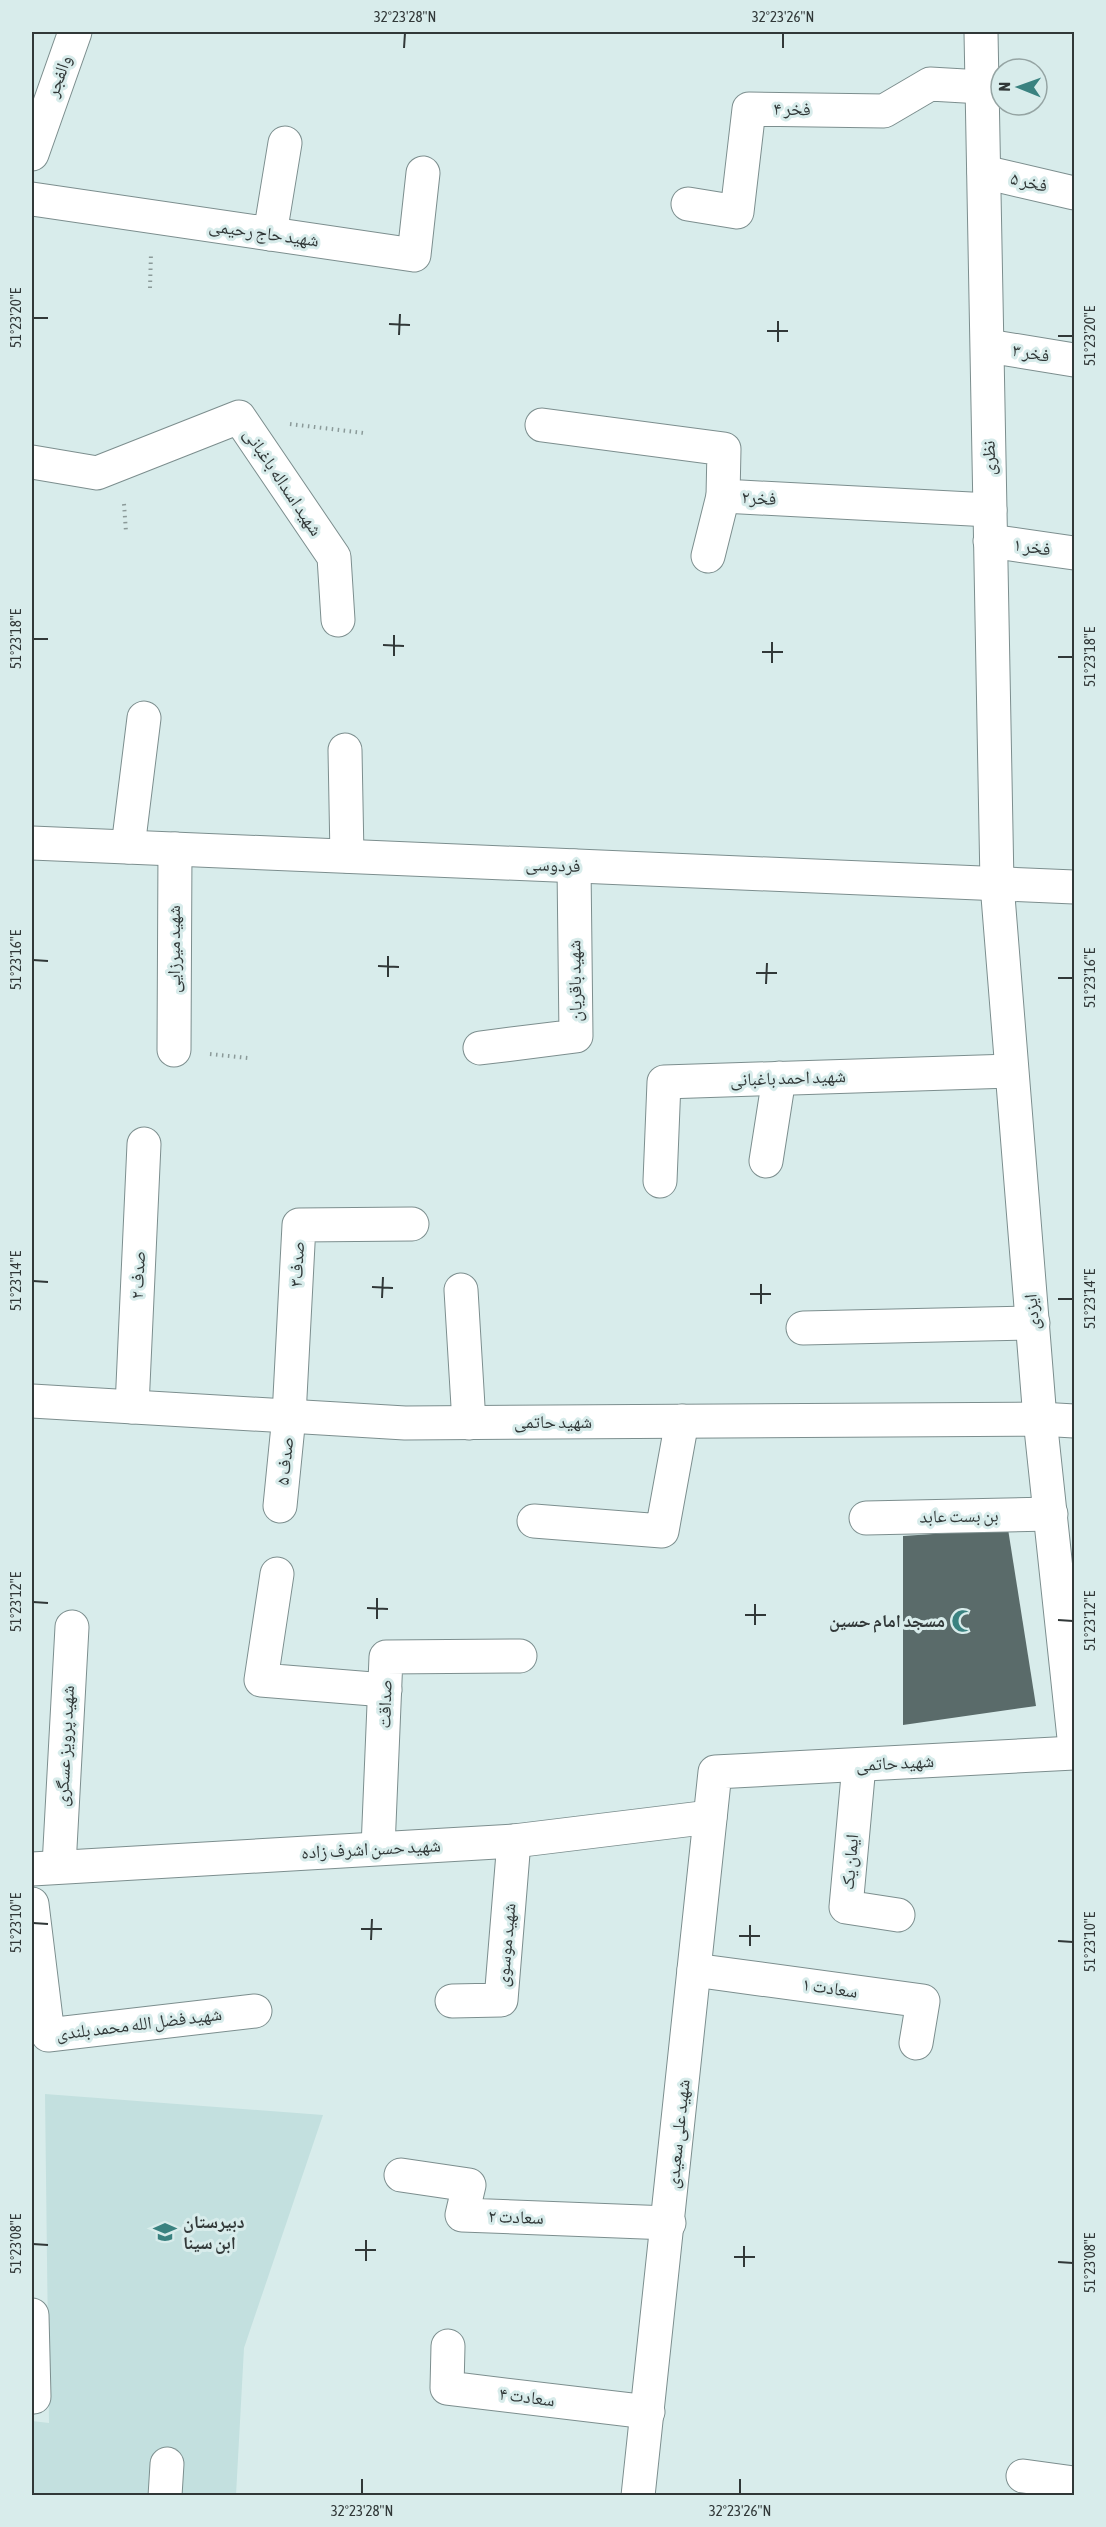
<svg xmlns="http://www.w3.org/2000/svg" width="1106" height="2527" font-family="'Asap Condensed','Noto Naskh Arabic',sans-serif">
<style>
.built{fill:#c3e0df}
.building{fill:#5a6b6a}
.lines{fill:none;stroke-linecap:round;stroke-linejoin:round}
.minor-casing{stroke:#7c8e8e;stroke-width:35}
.path{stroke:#8b9a99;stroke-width:4;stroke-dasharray:1.5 4.5;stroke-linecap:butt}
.minor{stroke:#fff;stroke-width:33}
.ticks{fill:none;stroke:#313838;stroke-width:2}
.labels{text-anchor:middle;stroke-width:6;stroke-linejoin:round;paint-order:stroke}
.street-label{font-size:18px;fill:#313838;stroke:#d8eceb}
.poi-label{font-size:18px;font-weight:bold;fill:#313838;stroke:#d8eceb;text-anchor:end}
.neatline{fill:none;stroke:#313838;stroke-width:2}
.ticks-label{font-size:15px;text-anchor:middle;fill:#313838}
</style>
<rect width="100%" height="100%" fill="#d8eceb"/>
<polygon class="built" points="45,2094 323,2115 244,2348 236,2495 32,2495 32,2421 49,2423"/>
<polygon class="building" points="1008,1529 1036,1706 903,1725 903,1536"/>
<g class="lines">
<g class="minor-casing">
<g id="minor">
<polyline points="981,32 997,884 1040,1419 1074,1738"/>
<polyline points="32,154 75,32"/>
<polyline points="984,172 1074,193"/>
<polyline points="32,199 414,255 423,173"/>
<polyline points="688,204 737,212 749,109 884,111 930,84 982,87"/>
<polyline points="270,234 285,143"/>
<polyline points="988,346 1074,360"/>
<polyline points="542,425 724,449 723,496 990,510"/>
<polyline points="32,462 97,473 239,417 334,557 338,620"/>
<polyline points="990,541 1074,553"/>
<polyline points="708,556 723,496"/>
<polyline points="345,750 347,856"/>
<polyline points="32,843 1074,887"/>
<polyline points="128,847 144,718"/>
<polyline points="480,1048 576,1036 574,866"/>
<polyline points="174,1050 175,849"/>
<polyline points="766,1161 779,1078"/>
<polyline points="660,1181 664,1082 1011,1071"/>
<polyline points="461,1290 469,1423"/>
<polyline points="803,1328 1033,1323"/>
<polyline points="32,1401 405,1423 1040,1419 1074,1421"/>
<polyline points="132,1407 144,1144"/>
<polyline points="280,1506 289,1416 299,1225 412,1224"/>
<polyline points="866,1518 1051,1514"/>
<polyline points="534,1521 662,1531 682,1421"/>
<polyline points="277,1574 261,1680 385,1690"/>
<polyline points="859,1765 846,1907 898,1915"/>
<polyline points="378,1848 386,1657 520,1656"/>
<polyline points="59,1866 72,1627"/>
<polyline points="32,1869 514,1841 710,1817"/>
<polyline points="32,1904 48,2035 255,2011"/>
<polyline points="694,1970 923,2001 916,2043"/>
<polyline points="452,2001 501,2000 514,1841"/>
<polyline points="401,2175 469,2185 462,2215 669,2223"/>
<polyline points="32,2315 34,2397"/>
<polyline points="448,2346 447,2388 648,2412"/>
<polyline points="1023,2476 1074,2483"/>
<polyline points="165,2496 167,2464"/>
<polyline points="638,2496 715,1772 1074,1753"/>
</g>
</g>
<g class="path">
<polyline points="150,288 151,253"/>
<polyline points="290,424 364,433"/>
<polyline points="124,504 126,532"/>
<polyline points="210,1054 248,1058"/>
</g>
<use href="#minor" class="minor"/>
</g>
<path class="ticks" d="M404,48L405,33M783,48V33M33,318H48M389,324L410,325M767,331H788M399,335L400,314M1058,336H1073M778,342V321M33,639H48M383,645L404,646M762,652H783M394,656V635M1058,657H1073M772,663V642M33,960L48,961M378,966L399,967M756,973H777M388,977V956M1058,978H1073M766,984L767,963M33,1281L48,1282M372,1287L393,1288M750,1294H771M382,1298L383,1277M1058,1299H1073M761,1304V1284M33,1602L48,1603M367,1608L388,1609M745,1615H766M377,1619V1598M1058,1620L1073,1621M755,1625V1604M33,1923L48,1924M361,1929H382M739,1936H760M371,1940L372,1919M1058,1941L1073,1942M750,1946V1925M33,2244L48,2245M355,2250H376M734,2257H755M366,2261V2240M1058,2262L1073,2263M744,2267V2246M362,2494V2479M740,2494V2479"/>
<defs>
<g id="mosque-bare" transform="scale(1.8)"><path d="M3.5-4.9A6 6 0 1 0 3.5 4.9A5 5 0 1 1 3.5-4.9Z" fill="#3a8280" stroke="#d8eceb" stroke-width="2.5" paint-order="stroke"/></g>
<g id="school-bare" transform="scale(1.8)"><path d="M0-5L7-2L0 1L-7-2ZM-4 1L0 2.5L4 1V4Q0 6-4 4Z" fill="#3a8280" stroke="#d8eceb" stroke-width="2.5" paint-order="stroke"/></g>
</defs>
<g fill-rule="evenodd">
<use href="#mosque-bare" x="963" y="1621"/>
<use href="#school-bare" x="165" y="2232"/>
</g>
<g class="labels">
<g class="street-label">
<text transform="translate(59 76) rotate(-70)" y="6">والفجر</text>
<text transform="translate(792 109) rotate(1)" y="6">فخر ۴</text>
<text transform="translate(1029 182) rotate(13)" y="6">فخر ۵</text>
<text transform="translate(264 233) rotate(8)" y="6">شهید حاج رحیمی</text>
<text transform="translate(1031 353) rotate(10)" y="6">فخر ۳</text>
<text transform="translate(989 458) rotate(-91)" y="6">نظری</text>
<text transform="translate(283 482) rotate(56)" y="6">شهید اسداله باغبانی</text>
<text transform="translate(759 498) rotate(3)" y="6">فخر۲</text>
<text transform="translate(1032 547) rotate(8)" y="6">فخر ۱</text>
<text transform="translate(553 865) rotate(2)" y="6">فردوسی</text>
<text transform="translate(174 949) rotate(-90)" y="6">شهید میرزایی</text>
<text transform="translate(575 981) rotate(-91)" y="6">شهید باقریان</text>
<text transform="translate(788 1078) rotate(-2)" y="6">شهید احمد باغبانی</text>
<text transform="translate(297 1264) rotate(-87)" y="6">صدف۳</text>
<text transform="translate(138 1275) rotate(-87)" y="6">صدف ۲</text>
<text transform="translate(1032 1312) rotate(-95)" y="6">ایزدی</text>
<text x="553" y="1428">شهید حاتمی</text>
<text transform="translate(285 1461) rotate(-84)" y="6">صدف ۵</text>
<text transform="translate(959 1516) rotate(-1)" y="6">بن بست عابد</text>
<text transform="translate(385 1704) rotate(-88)" y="6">صداقت</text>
<text transform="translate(65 1746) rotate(-87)" y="6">شهید پرویز عسگری</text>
<text transform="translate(895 1763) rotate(-3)" y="6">شهید حاتمی</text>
<text transform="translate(371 1849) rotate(-3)" y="6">شهید حسن اشرف زاده</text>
<text transform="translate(850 1862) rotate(-85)" y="6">ایمان یک</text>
<text transform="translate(506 1945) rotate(-85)" y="6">شهید موسوی</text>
<text transform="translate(830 1988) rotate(8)" y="6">سعادت ۱</text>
<text transform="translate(139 2024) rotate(-7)" y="6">شهید فضل الله محمد بلندی</text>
<text transform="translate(678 2134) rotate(-84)" y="6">شهید علی سعیدی</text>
<text transform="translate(516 2217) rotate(2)" y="6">سعادت ۲</text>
<text transform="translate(527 2397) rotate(7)" y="6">سعادت ۴</text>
</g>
<g class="poi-label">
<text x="945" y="1627">مسجد امام حسین</text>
<text x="183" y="2228" text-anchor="start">دبیرستان<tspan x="183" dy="21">ابن سینا</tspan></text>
</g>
</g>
<rect width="1106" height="2527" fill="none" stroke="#d8eceb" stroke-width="66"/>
<g transform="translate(1019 87) rotate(271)"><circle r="28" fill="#d8eceb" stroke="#95a4a3" stroke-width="1.5"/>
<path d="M0-4.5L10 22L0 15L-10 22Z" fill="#3a8280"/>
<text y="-9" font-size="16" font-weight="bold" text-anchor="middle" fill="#313838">N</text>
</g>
<rect x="33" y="33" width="1040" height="2461" class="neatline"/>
<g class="ticks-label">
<text x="405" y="22">32°23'28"N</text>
<text x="783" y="22">32°23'26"N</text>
<text transform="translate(16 318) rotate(-90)" y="5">51°23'20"E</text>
<text transform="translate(1090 336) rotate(-90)" y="5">51°23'20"E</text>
<text transform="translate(16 639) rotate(-90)" y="5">51°23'18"E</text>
<text transform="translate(1090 657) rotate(-90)" y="5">51°23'18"E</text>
<text transform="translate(16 960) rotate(-90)" y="5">51°23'16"E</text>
<text transform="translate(1090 978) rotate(-90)" y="5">51°23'16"E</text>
<text transform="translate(16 1281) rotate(-90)" y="5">51°23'14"E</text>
<text transform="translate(1090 1299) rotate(-90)" y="5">51°23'14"E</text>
<text transform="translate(16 1602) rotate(-90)" y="5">51°23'12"E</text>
<text transform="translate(1090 1621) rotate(-90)" y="5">51°23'12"E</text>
<text transform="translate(16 1923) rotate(-90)" y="5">51°23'10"E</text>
<text transform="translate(1090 1942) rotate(-90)" y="5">51°23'10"E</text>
<text transform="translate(16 2244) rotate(-90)" y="5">51°23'08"E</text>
<text transform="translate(1090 2263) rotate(-90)" y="5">51°23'08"E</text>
<text x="362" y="2516">32°23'28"N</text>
<text x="740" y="2516">32°23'26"N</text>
</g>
</svg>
